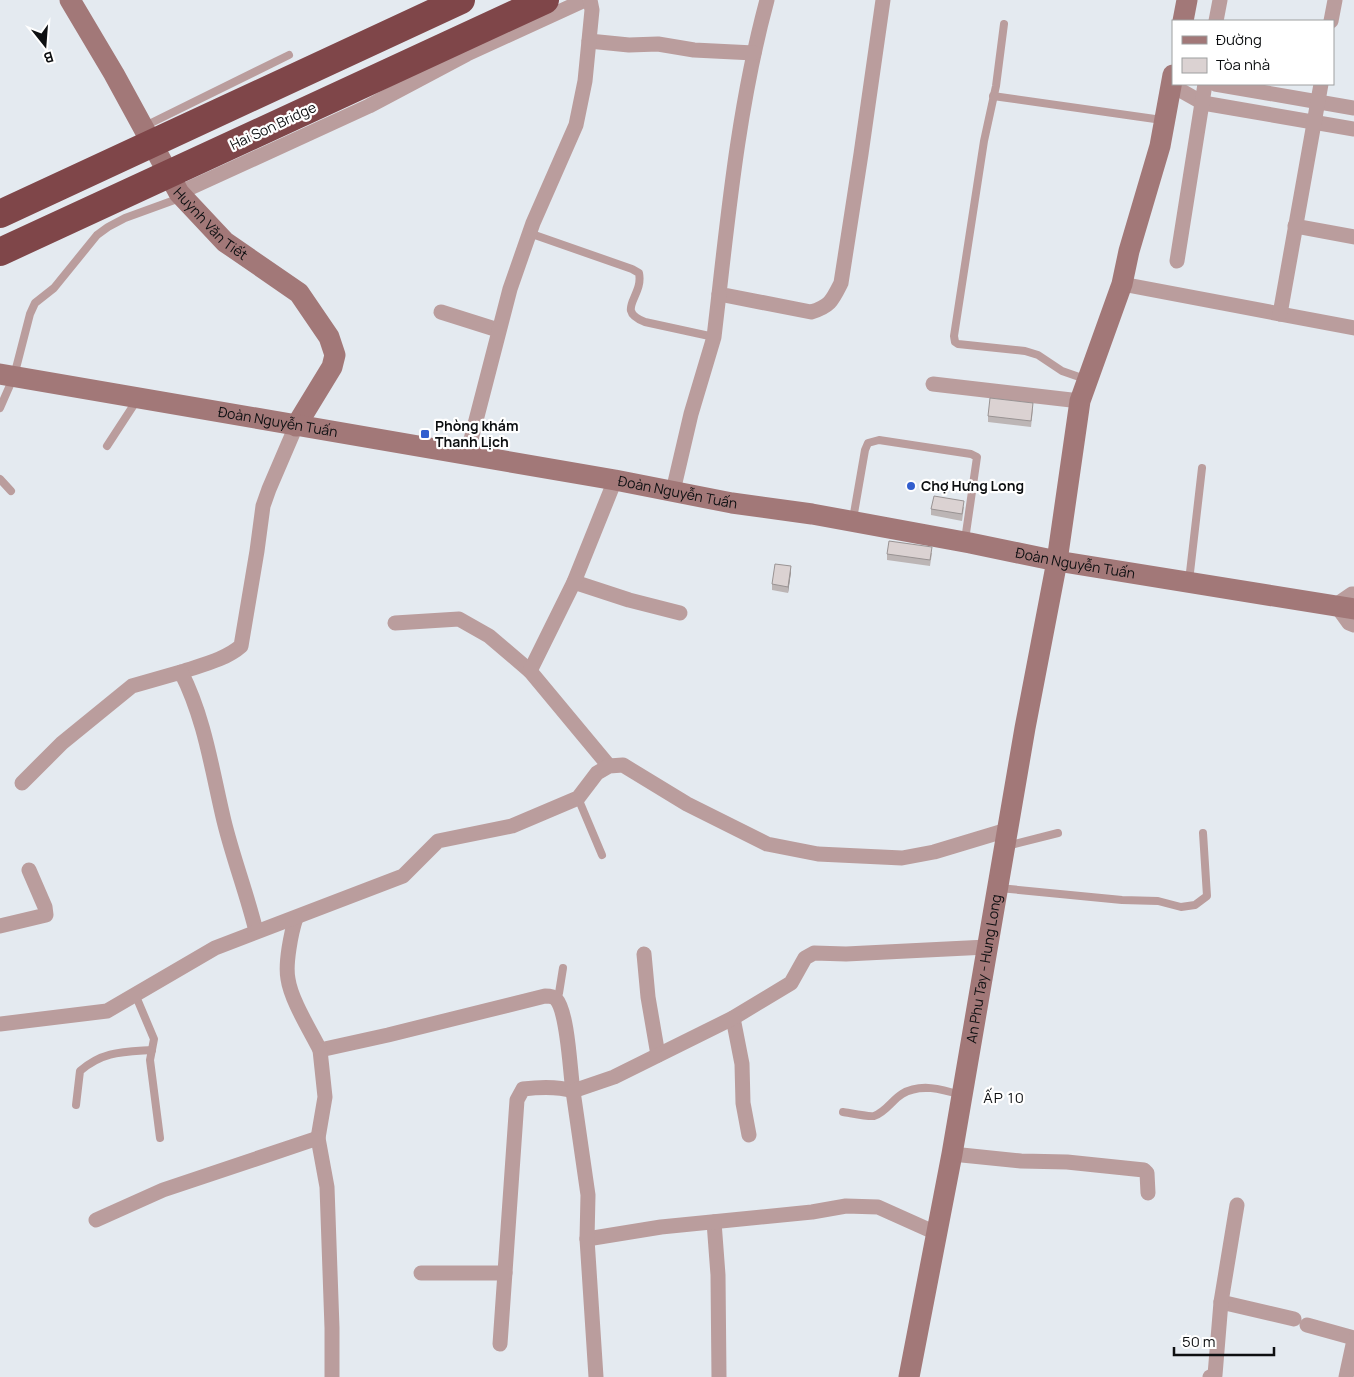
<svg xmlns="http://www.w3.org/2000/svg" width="1354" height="1377" font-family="Manrope,sans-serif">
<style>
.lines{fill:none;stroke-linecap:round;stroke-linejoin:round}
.lane{stroke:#ba9d9d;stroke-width:8}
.street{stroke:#ba9d9d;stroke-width:15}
.secondary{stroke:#a27878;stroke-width:21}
.highway{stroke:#7f4649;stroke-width:28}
.wall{fill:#bcb5b5}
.shaded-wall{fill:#999393}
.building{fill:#dbd2d2;stroke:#999393}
.poi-dot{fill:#325ece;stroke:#fff;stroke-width:2}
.labels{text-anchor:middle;stroke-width:4.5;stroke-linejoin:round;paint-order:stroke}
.street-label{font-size:14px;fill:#0d0f11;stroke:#fff}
.poi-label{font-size:14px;font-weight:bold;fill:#0d0f11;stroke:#fff;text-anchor:start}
.neighbourhood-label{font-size:15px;letter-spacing:1px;fill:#0d0f11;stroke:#fff}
</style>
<rect width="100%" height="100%" fill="#e4eaf0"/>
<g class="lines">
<g class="lane">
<polyline points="1004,24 996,86 984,141 954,336 955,342 958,344 1025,351 1038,355 1062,371 1085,379"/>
<polyline points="993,96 1162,120"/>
<polyline points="145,126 289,55"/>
<path d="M529,233L632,269L639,273C644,297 614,310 645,322L714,337"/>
<polyline points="0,408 14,376 30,314 35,303 54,288 97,235 108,227 125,218 180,198"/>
<polyline points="107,446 137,400"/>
<polyline points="0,479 11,491"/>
<polyline points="853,519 865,450 868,443 879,440 971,454 977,457 965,540"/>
<polyline points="1189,581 1202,468"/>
<polyline points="578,798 602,855"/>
<polyline points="1007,846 1058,833"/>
<polyline points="999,888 1122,900 1158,901 1181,907 1195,905 1207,896 1203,833"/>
<polyline points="135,994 154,1039 150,1060 160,1138"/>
<polyline points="555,999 559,993 563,968"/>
<path d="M76,1105L80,1071C103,1051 123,1052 152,1050"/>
<path d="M843,1112C850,1113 868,1117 874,1116C886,1112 892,1100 902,1094C920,1083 942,1089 960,1095"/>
</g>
<g class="street">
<path d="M767,0C741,96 730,196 719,294L811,312C830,306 832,301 841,283L861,154L883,0"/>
<polyline points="1216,21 1220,0"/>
<polyline points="1331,21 1335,0"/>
<polyline points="589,41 629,45 658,44 694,50 754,53"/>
<polyline points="1215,84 1354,108"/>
<polyline points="1171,85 1203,103 1354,129"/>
<polyline points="179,193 369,106 467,54 585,0"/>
<polyline points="1295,226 1354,237"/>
<polyline points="1177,261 1205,84"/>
<polyline points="1122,284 1354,328"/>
<polyline points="441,312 498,330"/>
<polyline points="1280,314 1321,84"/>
<polyline points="933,384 1080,401"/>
<polyline points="467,455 510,289 533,223 576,125 585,81 592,10 590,0"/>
<polyline points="673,491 691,414 714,337 719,294"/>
<polyline points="574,582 629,600 680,613"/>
<polyline points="1354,594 1352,594 1336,605 1349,623 1354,625"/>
<polyline points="395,623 459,619 489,636 530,671"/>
<path d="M181,672C201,665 225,660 241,646L257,551L263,506L269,489L296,426"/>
<polyline points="609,766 530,671 574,582 615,480"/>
<path d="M22,783L62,743L132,686L181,672C205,719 212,771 224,821C233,858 247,894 256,931"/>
<path d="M296,918C291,933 285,964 288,979C291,1000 310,1030 320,1050L388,1035L545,996C549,996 553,996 556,999C568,1012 570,1072 573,1091C557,1086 540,1087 523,1089L517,1100L500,1344"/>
<polyline points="0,926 46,915 45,907 29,870"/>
<polyline points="644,954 648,997 658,1055"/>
<polyline points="733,1018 742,1064 743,1103 749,1135"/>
<polyline points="0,1024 107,1011 215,948 403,876 438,841 512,826 578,798 597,773 609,766 623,765 687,804 767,844 818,854 902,858 934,852 1007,830"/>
<polyline points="320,1050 325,1097 318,1138 327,1187 332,1328 332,1377"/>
<polyline points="952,1154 1021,1161 1067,1162 1144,1170 1147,1173 1148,1193"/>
<polyline points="96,1220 163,1190 318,1138"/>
<polyline points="714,1222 718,1275 719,1377"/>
<polyline points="587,1239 661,1227 812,1212 846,1206 878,1207 936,1233"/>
<polyline points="421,1273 505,1273"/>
<polyline points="1221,1302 1294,1319"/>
<polyline points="1307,1325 1354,1338"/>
<polyline points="596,1377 587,1239 588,1195 573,1091 614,1077 733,1018 791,983 805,958 814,953 846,954 987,947"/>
<polyline points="1210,1377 1215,1375 1221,1302 1237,1205"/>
<polyline points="1346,1377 1354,1340"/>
</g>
<g class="secondary">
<path id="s1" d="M70,0L114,74L179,193L225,242L299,293L329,337L335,355L332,367L296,426"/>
<polyline points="1183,21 1187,0"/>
<path id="s2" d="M0,374L615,480L732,503L812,514L970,543L1057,561L1354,609"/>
<path id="s3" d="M909,1377L952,1154L1025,728L1057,561L1080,401L1122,284L1129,251L1160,146L1173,75"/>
</g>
<g class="highway">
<polyline points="0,214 461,0"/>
<polyline points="0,252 545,0"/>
</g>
</g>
<g class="wall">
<polygon points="1033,409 1031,427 988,422 988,416"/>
<polygon points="964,507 962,521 931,515 931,509"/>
<polygon points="932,553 930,566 887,560 887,554"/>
<polygon points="791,572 788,593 772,590 772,584"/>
</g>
<polygon class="shaded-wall" points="791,566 791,572 788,593 788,587"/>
<g class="building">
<polygon points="990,398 1033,403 1031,421 988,416"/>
<polygon points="934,496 964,501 962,514 931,509"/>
<polygon points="889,541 932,547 930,560 887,554"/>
<polygon points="775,564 791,566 788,587 772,584"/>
</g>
<g class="poi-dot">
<rect x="420" y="429" width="10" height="10" rx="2.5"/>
<circle cx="911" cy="486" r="5"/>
</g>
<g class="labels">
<g class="street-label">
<text transform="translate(273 126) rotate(-25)" y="5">Hai Son Bridge</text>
<text dy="5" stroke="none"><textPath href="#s1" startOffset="266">Huỳnh Văn Tiết</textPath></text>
<text dy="5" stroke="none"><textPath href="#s2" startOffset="282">Đoàn Nguyễn Tuấn</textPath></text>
<text dy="5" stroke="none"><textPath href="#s2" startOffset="688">Đoàn Nguyễn Tuấn</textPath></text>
<text dy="5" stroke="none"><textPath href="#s2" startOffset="1092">Đoàn Nguyễn Tuấn</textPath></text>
<text dy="5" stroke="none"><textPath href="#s3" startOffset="415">An Phu Tay - Hung Long</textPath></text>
</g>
<g class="poi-label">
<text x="435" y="431">Phòng khám<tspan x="435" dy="16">Thanh Lịch</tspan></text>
<text x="921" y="491">Chợ Hưng Long</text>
</g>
<g class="neighbourhood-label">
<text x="1004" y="1103">ẤP 10</text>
</g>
</g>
<rect x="1172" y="20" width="162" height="65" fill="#ffffff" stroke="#9e9fa0"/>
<rect x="1182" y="36" width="25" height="8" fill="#a27878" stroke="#9e9fa0"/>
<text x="1216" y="45" font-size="15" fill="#0d0f11">Đường</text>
<rect x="1182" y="58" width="25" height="15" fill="#dbd2d2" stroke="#9e9fa0"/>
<text x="1216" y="70" font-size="15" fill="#0d0f11">Tòa nhà</text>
<g transform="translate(45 45) rotate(163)" stroke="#ffffff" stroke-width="4" paint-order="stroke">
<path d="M0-4L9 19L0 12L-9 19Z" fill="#0d0f11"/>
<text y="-8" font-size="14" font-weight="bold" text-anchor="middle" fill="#0d0f11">B</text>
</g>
<path d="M1174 1347v8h100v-8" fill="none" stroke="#0d0f11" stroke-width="2.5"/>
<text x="1182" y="1347" font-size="15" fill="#0d0f11" stroke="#ffffff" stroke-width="4" paint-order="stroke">50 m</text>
</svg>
